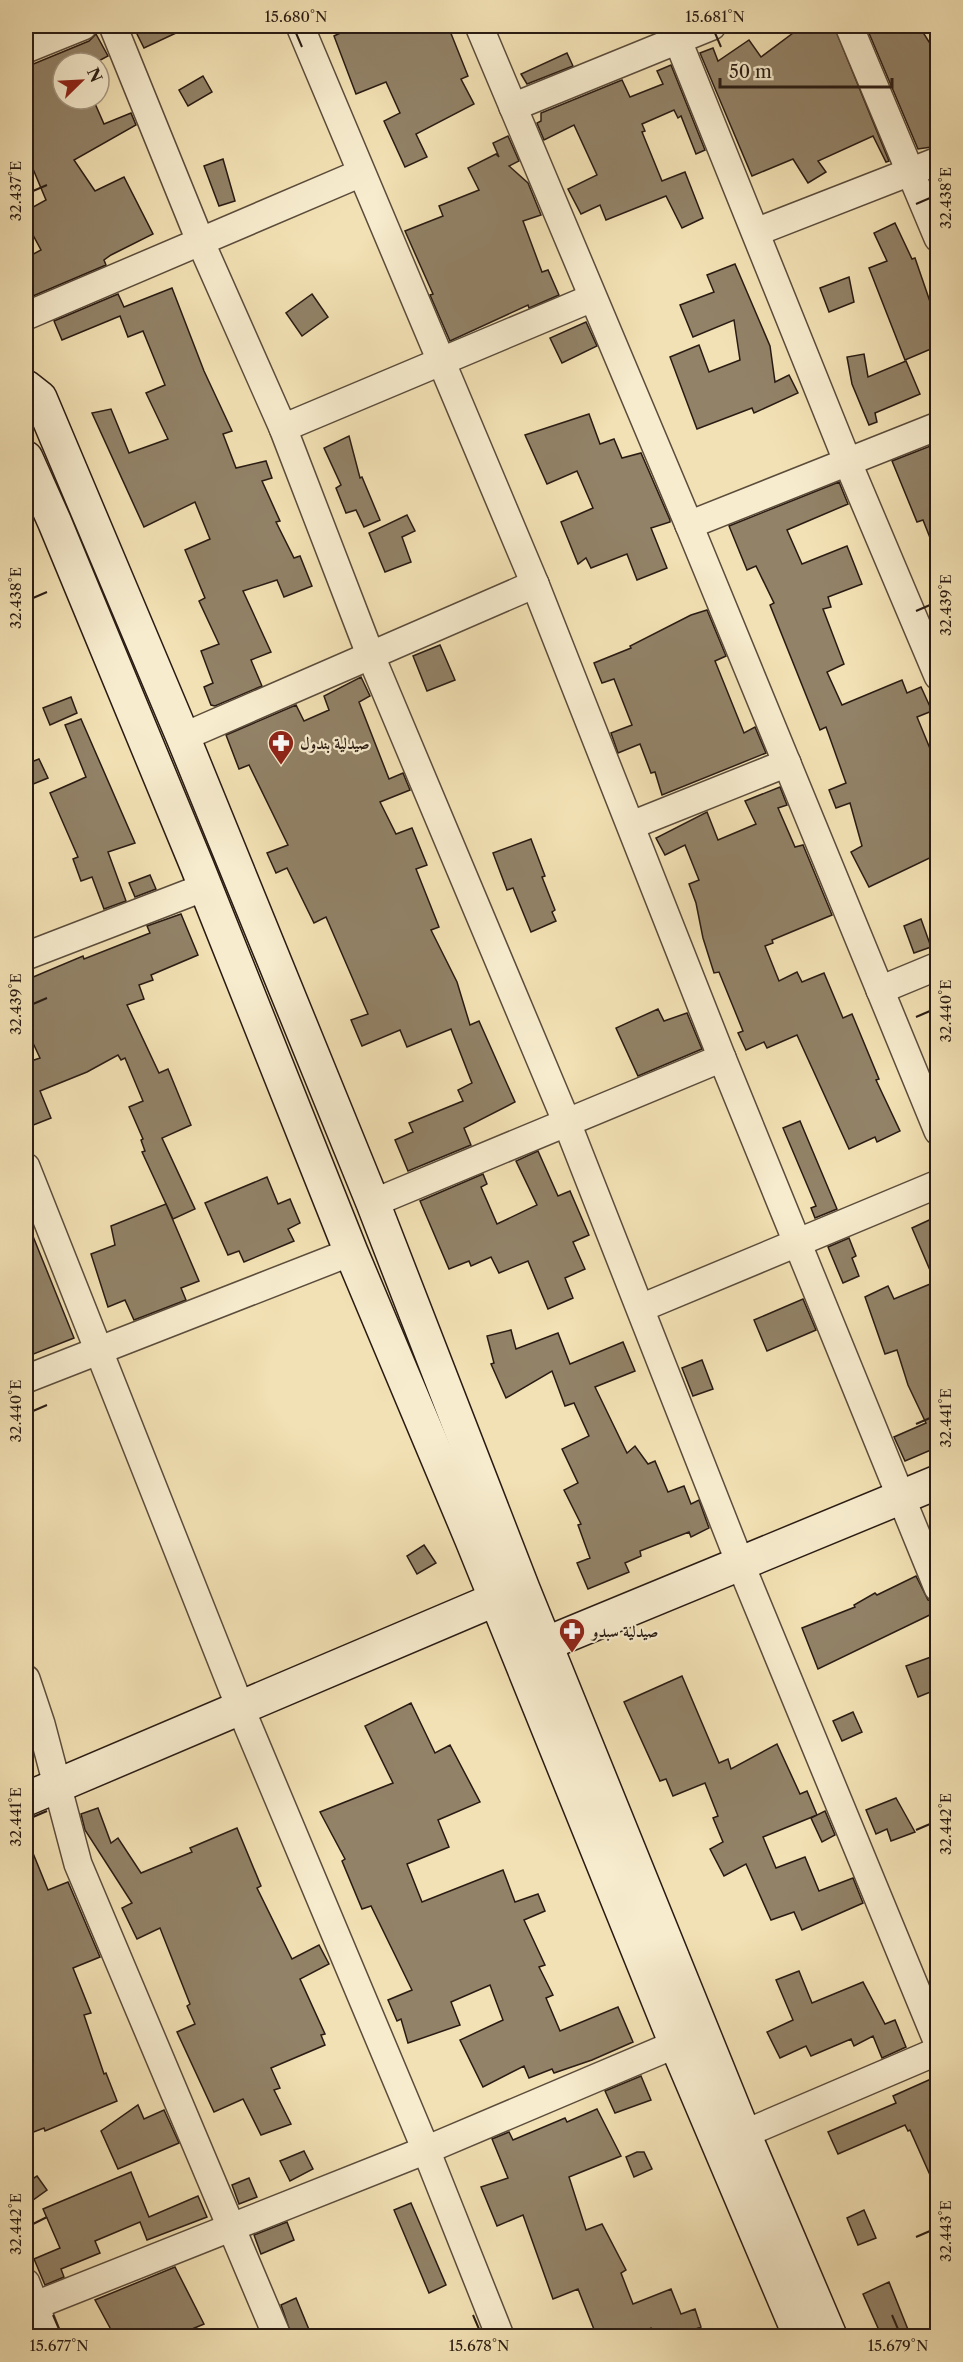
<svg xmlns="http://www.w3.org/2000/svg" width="963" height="2362" font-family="'Libre Caslon Text',Amiri,serif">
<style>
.building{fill:#928267;stroke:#291b13;stroke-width:1.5}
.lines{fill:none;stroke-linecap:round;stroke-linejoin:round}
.street-casing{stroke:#5b4c3b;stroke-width:30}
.secondary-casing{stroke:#291b13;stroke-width:36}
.street{stroke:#f7ecce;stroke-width:27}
.secondary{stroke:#f7ecce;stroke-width:33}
.ticks{fill:none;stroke:#291b13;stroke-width:2}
.labels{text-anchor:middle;stroke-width:4.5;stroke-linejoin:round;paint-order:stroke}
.poi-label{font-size:16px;font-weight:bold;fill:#291b13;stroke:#f7ecce;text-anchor:start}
.neatline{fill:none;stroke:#291b13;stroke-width:2}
.ticks-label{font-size:15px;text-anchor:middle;fill:#291b13}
</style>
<rect width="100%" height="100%" fill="#f2e1b4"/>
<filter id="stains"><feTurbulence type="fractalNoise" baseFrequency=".00333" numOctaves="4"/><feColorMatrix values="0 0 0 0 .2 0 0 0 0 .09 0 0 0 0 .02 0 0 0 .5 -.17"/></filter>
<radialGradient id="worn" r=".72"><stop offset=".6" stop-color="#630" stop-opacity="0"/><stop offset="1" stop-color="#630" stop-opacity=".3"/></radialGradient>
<g class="building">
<polygon points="133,26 191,26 144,48"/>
<polygon points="355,26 448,26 468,76 461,79 474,104 416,134 427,157 405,167 384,121 400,113 386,82 356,94 334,36"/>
<polygon points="790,26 834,26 889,161 886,162 873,136 818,161 826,172 808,183 793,159 752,176 700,53 713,48 718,61 749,40 761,57 793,33"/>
<polygon points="866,26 919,26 938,56 938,146 918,149"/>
<polygon points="96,34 108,56 95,63 63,63 63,99 93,99 104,124 131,113 136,125 74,160 95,191 124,177 153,234 111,255 104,260 106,265 33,296 26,281 26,258 41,250 26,222 26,211 46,200 33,169 26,172 26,67 89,41"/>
<polygon points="567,53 573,66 527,84 521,74"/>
<polygon points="671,65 705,150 696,154 681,116 678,118 674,110 642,124 645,131 642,132 662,181 685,172 703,218 682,228 666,196 606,220 600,205 581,214 568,189 597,175 574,125 544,140 537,123 541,121 541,113 622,80 630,97 663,84 657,71"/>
<polygon points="203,76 212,92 188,106 179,90"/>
<polygon points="508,136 519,161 509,166 528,183 541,215 523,221 542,272 548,270 559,295 529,308 528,305 450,341 430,295 433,294 405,231 443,216 439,206 479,190 468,168 496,154 499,157 493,143"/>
<polygon points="223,159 235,201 219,206 204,166"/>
<polygon points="895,223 912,259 915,258 938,325 938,346 905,360 869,268 887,261 874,233"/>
<polygon points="735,264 770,346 775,382 789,375 798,393 754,413 752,408 697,429 670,357 699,345 709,372 740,360 734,320 693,337 680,305 714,292 707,275"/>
<polygon points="849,277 854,302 829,312 820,288"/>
<polygon points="172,288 204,371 232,431 223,434 236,468 266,461 272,478 262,481 280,521 276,522 294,558 300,556 312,586 284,597 277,580 243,591 271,652 251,660 262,686 215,706 211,705 204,687 213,683 201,651 219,644 199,601 205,598 185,550 210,539 195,502 144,527 92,413 111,409 129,453 168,439 146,393 165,385 143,331 128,337 120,316 62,340 54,321 118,294 124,307"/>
<polygon points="312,294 328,317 302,336 286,313"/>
<polygon points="586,322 597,346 562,363 550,338"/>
<polygon points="864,354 868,377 906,361 920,394 875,413 877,422 869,425 852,384 847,357"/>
<polygon points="589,414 600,444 614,439 622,458 641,453 670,520 670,522 651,528 667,568 637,580 627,554 591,568 586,558 578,564 561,522 593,508 577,471 547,484 525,435"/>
<polygon points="349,436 360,478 362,477 380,520 364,527 356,510 346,513 336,488 341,485 324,448"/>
<polygon points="938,443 938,552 936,553 923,520 917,522 892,461"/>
<polygon points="839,482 848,504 787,530 802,564 847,546 862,584 828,597 831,607 823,609 844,664 827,672 842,705 902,680 907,693 921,687 932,711 917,717 938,768 938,854 869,887 851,852 862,846 850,803 836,808 829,790 846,783 826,727 820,730 770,605 774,603 756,566 747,570 729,526"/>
<polygon points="407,515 415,531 402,537 411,562 385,572 369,533"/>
<polygon points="707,610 726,656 715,661 744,733 755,727 766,753 662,795 655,772 651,773 640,744 618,753 611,733 632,725 614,679 602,683 594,663 631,648 630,646 691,615"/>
<polygon points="440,645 455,680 427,691 413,656"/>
<polygon points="361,677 370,696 359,702 389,779 403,773 410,790 380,802 396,834 412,828 427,865 416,869 439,927 431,930 457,982 470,1025 479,1021 515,1102 464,1128 471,1145 408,1171 395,1140 413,1132 409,1123 463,1101 458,1090 472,1083 451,1029 407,1047 400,1030 362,1046 351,1020 368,1014 326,917 314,923 287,868 276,873 267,853 288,845 249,765 239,769 226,735 296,705 304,721 329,710 324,696"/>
<polygon points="71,697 77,713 50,725 43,708"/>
<polygon points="81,719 135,843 108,852 126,901 104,909 92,877 81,881 73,859 78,857 50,793 86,777 65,725"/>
<polygon points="39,759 48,778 26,787 26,764"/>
<polygon points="780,787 787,805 778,808 795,847 803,845 832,915 772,940 773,943 765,946 779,981 797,972 802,982 824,973 843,1018 852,1014 879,1079 876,1080 900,1131 877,1142 875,1137 849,1149 797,1035 767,1048 764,1042 746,1050 738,1033 743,1031 719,972 714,973 703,938 696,903 689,884 699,880 685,845 665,855 656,838 707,812 718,840 756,824 745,801"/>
<polygon points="531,839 545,876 542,877 555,910 552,912 556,921 531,932 513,888 507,890 493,853"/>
<polygon points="150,875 156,889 135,897 129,883"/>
<polygon points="181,914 198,955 151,975 153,980 139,985 144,999 127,1005 159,1073 168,1069 191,1125 162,1138 195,1209 173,1219 142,1152 145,1151 141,1140 143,1139 129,1107 143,1101 125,1058 121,1060 118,1055 87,1072 40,1091 51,1118 26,1128 26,1057 28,1062 40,1058 26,1028 26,980 83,956 84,959 150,933 147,926"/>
<polygon points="921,919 931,947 914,953 904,926"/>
<polygon points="658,1009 664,1021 687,1013 702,1049 638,1076 616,1028"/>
<polygon points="800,1121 837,1209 815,1218 811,1208 816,1206 783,1128"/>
<polygon points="538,1151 558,1196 570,1191 589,1235 573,1242 585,1269 565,1278 573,1298 548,1309 528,1261 499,1273 491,1257 471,1266 469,1261 449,1269 420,1201 483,1174 487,1184 481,1187 497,1224 537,1205 516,1161"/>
<polygon points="267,1177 278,1204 290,1199 300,1223 288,1229 294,1241 244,1262 239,1251 228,1255 205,1203"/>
<polygon points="166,1204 199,1281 181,1288 186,1300 134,1320 125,1300 108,1307 91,1254 115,1245 111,1226"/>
<polygon points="938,1216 938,1447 905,1461 894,1437 926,1423 908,1385 897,1350 885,1354 865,1297 888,1286 894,1299 935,1282 912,1228"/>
<polygon points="26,1219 74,1338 26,1357"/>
<polygon points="849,1238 856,1256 852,1258 859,1276 843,1283 828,1247"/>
<polygon points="803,1299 816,1330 767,1351 754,1320"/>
<polygon points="511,1330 516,1349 558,1333 570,1364 623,1342 635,1371 595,1387 627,1453 635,1446 648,1464 655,1461 668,1492 684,1486 691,1504 699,1500 709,1528 691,1537 689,1532 640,1551 641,1556 625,1563 629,1572 588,1589 577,1563 590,1558 578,1525 581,1524 564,1490 578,1483 562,1449 589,1436 574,1403 565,1406 552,1371 506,1398 491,1364 494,1363 487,1336"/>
<polygon points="702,1360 713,1389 693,1396 682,1368"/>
<polygon points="424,1545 436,1563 417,1574 407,1556"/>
<polygon points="916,1576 928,1600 937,1603 938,1611 818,1669 802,1628 855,1607 854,1605 875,1593 877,1595"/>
<polygon points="931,1657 938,1672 938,1689 918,1697 906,1666"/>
<polygon points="682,1676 719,1763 728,1759 731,1769 777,1744 800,1794 807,1791 817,1815 763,1837 776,1868 805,1857 819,1891 853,1878 863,1903 802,1930 794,1912 771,1920 746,1864 724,1876 710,1849 723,1842 713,1818 718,1816 705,1783 673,1796 666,1779 660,1781 624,1702"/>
<polygon points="411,1703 435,1753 450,1745 480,1802 438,1820 449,1847 407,1864 422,1902 503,1870 515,1902 538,1894 545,1911 524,1920 545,1965 539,1967 553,1995 546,1998 560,2031 618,2007 633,2042 592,2060 554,2073 552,2069 529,2078 524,2066 483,2087 460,2040 503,2020 490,1985 451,2002 460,2025 408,2043 401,2019 397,2021 388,2000 412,1990 371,1906 362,1909 342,1861 345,1859 320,1812 393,1783 365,1726"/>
<polygon points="853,1712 862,1732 842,1741 833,1721"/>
<polygon points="896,1798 915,1832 891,1841 887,1829 876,1834 866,1810"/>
<polygon points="98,1808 111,1843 118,1838 141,1873 192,1852 190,1848 237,1828 261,1886 257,1888 292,1959 319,1945 329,1964 300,1979 325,2034 321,2035 325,2045 271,2068 280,2088 274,2090 291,2124 261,2135 243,2099 214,2112 177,2032 195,2024 187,2006 190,2004 160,1928 137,1939 122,1908 132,1903 85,1830 81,1814"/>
<polygon points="825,1811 835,1835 822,1842 811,1818"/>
<polygon points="26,1836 48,1890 68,1882 100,1957 73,1968 91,2013 84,2015 104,2074 106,2073 117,2101 45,2131 44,2128 26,2135"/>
<polygon points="799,1971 812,2003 863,1982 885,2024 895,2020 906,2047 882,2058 873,2036 854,2046 851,2039 811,2056 806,2046 780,2058 767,2032 793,2020 776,1980"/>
<polygon points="641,2076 651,2100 615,2113 605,2091"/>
<polygon points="931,2079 938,2094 938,2193 910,2130 908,2131 905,2125 838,2154 828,2132 896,2103 893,2096"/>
<polygon points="138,2105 144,2119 164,2110 179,2143 118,2169 101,2131"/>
<polygon points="597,2109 621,2156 569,2177 586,2230 602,2224 626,2270 621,2273 633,2304 671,2289 681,2314 695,2309 701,2327 675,2337 654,2337 651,2328 634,2337 597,2337 578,2289 553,2299 523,2215 497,2226 481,2187 508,2178 492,2139 509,2132 513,2140 565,2118 567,2122"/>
<polygon points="304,2151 313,2169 290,2181 280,2161"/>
<polygon points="637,2152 644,2152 652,2169 634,2177 626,2157"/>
<polygon points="131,2172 149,2217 198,2196 207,2217 147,2240 140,2222 95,2241 100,2253 61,2269 64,2277 45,2285 34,2259 60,2248 43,2209"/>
<polygon points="37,2176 47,2190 26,2205 26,2183"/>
<polygon points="249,2178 257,2197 239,2204 232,2185"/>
<polygon points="411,2203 446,2285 429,2293 394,2210"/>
<polygon points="864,2210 876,2238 858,2245 847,2218"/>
<polygon points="287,2222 294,2240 261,2254 254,2235"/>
<polygon points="175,2267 204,2324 173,2337 115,2337 95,2300"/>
<polygon points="889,2282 911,2337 882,2337 863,2294"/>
<polygon points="296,2298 312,2337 292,2337 281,2305"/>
</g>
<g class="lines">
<g class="street-casing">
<g id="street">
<polyline points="113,26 201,243 283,428 370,654 567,1123 740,1563 938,2043"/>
<polyline points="300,26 535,584 722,1058 938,1588"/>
<polyline points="479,26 689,525 938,1131"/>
<polyline points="672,26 848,463 938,676"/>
<polyline points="849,26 938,238"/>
<polyline points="26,49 83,26"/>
<polyline points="513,107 712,26"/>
<polyline points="756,232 938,161"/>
<polyline points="26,316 361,173"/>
<polyline points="283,428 592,298"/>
<polyline points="689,525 938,426"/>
<polyline points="183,737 535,584"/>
<polyline points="632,825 787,763"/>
<polyline points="26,956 205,887"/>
<polyline points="880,990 938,966"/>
<polyline points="26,1167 240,1707 426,2150 500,2336"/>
<polyline points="373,1203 722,1058"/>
<polyline points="641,1308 938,1184"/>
<polyline points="26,1379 351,1252"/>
<polyline points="26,1679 41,1724 78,1864 277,2336"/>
<polyline points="744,2134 938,2051"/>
<polyline points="26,2283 47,2336"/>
<polyline points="26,2309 426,2150 676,2044"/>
</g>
</g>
<g class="secondary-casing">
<g id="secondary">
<polyline points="26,387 40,398 183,737 373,1203 523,1589 744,2134 830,2336"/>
<polyline points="26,458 55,523 197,866 351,1252 472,1540 676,2044 800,2336"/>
<polyline points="526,1652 938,1482"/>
<polyline points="26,1799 515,1591"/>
</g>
</g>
<use href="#street" class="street"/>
<use href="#secondary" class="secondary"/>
</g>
<path class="ticks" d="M296,33L302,47M715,33L721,47M33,191L47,185M916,204L930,198M33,598L47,592M916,611L930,605M33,1004L47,998M916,1017L930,1011M33,1411L47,1405M916,1424L930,1418M33,1817L47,1811M916,1830L930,1824M33,2224L47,2217M916,2237L930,2231M53,2315L59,2329M473,2315L479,2329M892,2315L898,2329"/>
<defs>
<g id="pharmacy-pin" transform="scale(1.35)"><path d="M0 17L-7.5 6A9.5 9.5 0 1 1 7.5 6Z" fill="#8f2418" stroke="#f7ecce"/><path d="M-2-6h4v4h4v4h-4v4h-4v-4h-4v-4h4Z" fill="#fff"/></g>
</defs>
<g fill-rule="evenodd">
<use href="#pharmacy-pin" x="281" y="743"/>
<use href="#pharmacy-pin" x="572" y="1631"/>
</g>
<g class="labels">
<g class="poi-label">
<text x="300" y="749">صيدلية بندول</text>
<text x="592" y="1637">صيدلية سبدو</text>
</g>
</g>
<rect width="963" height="2362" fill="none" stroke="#f2e1b4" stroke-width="66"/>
<g transform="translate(81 81) rotate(66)"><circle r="28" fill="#f7ecce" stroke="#a59883" stroke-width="1.5"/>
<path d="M0-4.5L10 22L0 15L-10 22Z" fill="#8f2418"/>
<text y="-9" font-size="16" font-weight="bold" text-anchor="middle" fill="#291b13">N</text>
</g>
<path d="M720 78v9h172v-9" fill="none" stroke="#291b13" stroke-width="3"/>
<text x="729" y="78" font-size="18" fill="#291b13" stroke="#f7ecce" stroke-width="4.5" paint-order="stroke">50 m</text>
<rect x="33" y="33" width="897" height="2296" class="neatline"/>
<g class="ticks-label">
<text x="296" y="22">15.680°N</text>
<text x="715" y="22">15.681°N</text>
<text transform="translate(16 191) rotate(-90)" y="5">32.437°E</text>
<text transform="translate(946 198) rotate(-90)" y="5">32.438°E</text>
<text transform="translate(16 598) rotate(-90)" y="5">32.438°E</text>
<text transform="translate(946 605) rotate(-90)" y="5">32.439°E</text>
<text transform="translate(16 1004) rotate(-90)" y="5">32.439°E</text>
<text transform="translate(946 1011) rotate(-90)" y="5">32.440°E</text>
<text transform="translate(16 1411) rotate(-90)" y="5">32.440°E</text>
<text transform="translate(946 1418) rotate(-90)" y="5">32.441°E</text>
<text transform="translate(16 1817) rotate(-90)" y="5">32.441°E</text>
<text transform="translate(946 1824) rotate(-90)" y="5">32.442°E</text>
<text transform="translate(16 2224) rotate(-90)" y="5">32.442°E</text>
<text transform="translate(946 2231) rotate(-90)" y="5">32.443°E</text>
<text x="59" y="2351">15.677°N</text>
<text x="479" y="2351">15.678°N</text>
<text x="898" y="2351">15.679°N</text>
</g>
<rect width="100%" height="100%" filter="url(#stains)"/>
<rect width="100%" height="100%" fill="url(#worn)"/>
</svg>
